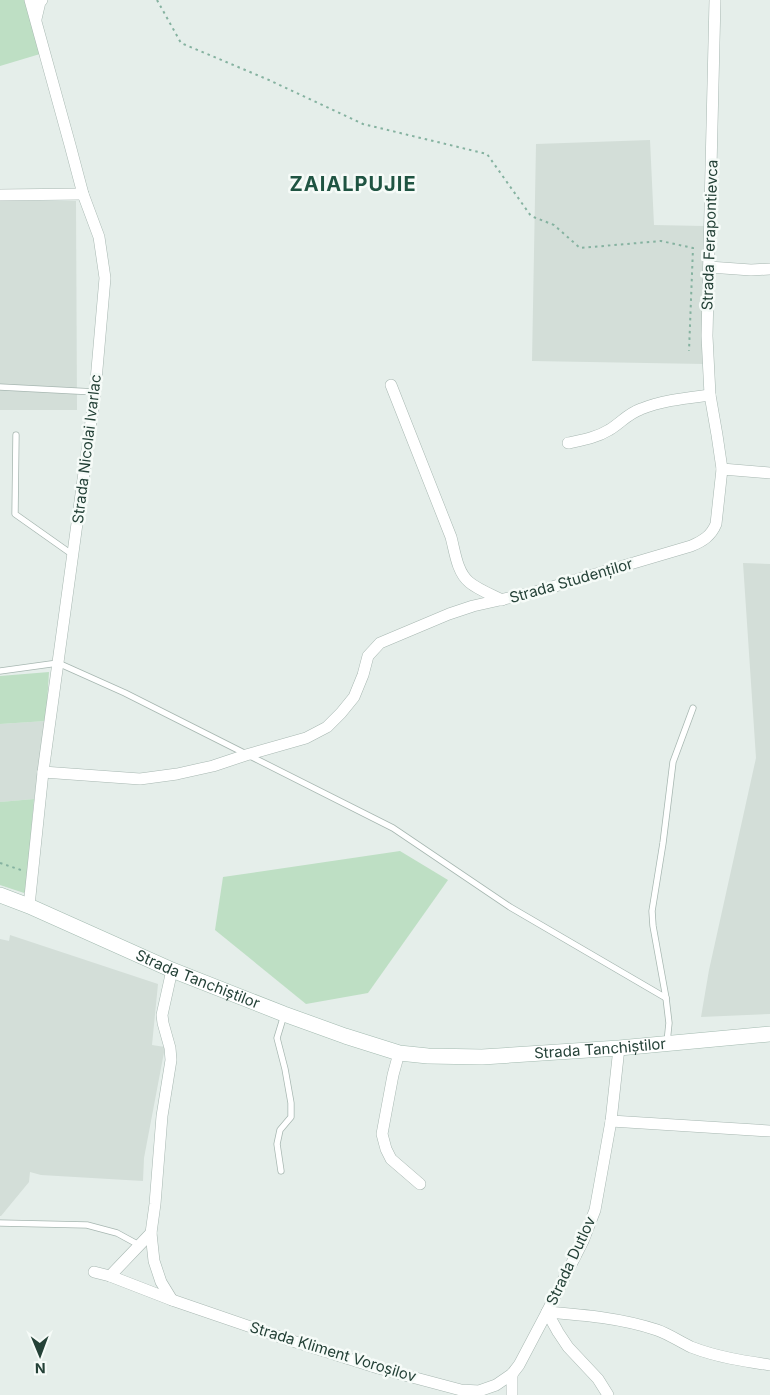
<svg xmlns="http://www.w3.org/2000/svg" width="770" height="1395" font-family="Inter,sans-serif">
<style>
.built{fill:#d3ded8}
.green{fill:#bedfc4}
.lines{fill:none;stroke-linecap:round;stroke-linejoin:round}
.lane-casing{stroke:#a7b7b1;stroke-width:7}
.street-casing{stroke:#a7b7b1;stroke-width:12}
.secondary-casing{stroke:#a3bab0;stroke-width:16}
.path{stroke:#85b2a0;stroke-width:2;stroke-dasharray:2.5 4;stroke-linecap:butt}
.lane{stroke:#fff;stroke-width:5.5}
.street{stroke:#fff;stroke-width:11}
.secondary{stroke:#fff;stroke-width:15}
.labels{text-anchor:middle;stroke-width:5;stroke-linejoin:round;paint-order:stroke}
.street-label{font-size:15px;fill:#244137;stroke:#f6fbf8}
.district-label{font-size:20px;font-weight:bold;letter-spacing:1px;fill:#1f5442;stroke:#f6fbf8}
</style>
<rect width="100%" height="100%" fill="#e5eeea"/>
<g class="built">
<polygon points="650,140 654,225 704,226 704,364 532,361 536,144"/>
<polygon points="0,201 76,201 77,410 0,410"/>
<polygon points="743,563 770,564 770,1014 701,1017 709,970 756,758"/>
<polygon points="46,721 34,799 0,802 0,724"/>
<polygon points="10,935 158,984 152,1045 165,1047 144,1158 143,1181 41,1175 30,1172 29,1182 1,1216 0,1216 0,939 9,941"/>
</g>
<g class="green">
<polygon points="0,0 26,0 40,54 0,66"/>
<polygon points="49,672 46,721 0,724 0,676"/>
<polygon points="34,799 26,890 24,893 0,885 0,802"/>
<polygon points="400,851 448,880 368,993 306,1004 215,930 223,877"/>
</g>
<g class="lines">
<g class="lane-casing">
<g id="lane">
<polyline points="0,387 95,392"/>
<polyline points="16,435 15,514 73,555"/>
<polyline points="0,671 58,663 125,693 393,828 510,907 666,998"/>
<polyline points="667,1042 669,1023 666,998 653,926 652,911 663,843 673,762 693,708"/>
<polyline points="281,1171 277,1144 280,1130 291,1117 291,1103 285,1069 277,1038 284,1015"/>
<polyline points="0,1223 87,1225 117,1233 139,1245"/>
</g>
</g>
<g class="street-casing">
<g id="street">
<polyline points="36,19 40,2 42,0"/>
<polyline points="0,195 83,194"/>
<polyline points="709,267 751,270 770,269"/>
<path d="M391,385L451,537C455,552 457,572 469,582C477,589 492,595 502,600"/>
<path d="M568,443C582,440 596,438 609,430C621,423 627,414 641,409C663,400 687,398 710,395"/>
<polyline points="722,469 770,473"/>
<path d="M43,772L140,779L177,774L213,766L246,755L306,738L327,727L341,713L354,697L363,675L368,656L380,643L449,614L473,606L535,592L691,546C703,541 711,536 716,524L722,469L717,435L710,395L707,336L715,0"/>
<polyline points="29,906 43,772 95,392 105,278 99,237 83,194 70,145 30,0"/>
<polyline points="172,970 162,1015 163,1023 170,1048 171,1060 162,1116 155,1204 151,1233 154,1261 161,1282 172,1300"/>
<polyline points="399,1053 393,1075 382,1134 386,1149 391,1159 420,1184"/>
<polyline points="611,1121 770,1131"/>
<path d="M94,1272L110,1276L172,1300L286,1339L378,1368L461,1390L479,1391L496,1385L512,1374L519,1365L547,1312C584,1315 621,1318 657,1330C669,1334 680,1342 691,1347C717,1357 743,1361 770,1365"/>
<polyline points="110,1276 151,1233"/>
<polyline points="512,1374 512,1395"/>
<polyline points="608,1395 598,1379 568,1347 558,1332 547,1312 583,1241 595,1210 611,1121 619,1048"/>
</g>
</g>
<g class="secondary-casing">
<g id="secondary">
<path id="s1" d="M0,895L29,906L172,970L284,1014L345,1036L399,1053L428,1056L482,1057L619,1048L770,1034"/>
</g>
</g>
<g class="path">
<polyline points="157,0 181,43 269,80 363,124 487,154 531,216 554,225 580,248 661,241 693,248 689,351"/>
<polyline points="0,863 21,870"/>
</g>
<use href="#lane" class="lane"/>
<use href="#street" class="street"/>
<use href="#secondary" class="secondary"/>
</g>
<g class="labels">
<g class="street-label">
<text transform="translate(710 235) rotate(-88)" y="5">Strada Ferapontievca</text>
<text transform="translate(87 449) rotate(-83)" y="5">Strada Nicolai Ivarlac</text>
<text transform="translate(571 581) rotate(-16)" y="5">Strada Studenților</text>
<text dy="5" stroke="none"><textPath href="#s1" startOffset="215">Strada Tanchiștilor</textPath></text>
<text dy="5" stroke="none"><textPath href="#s1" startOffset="631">Strada Tanchiștilor</textPath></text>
<text transform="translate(571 1261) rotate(-65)" y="5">Strada Dutlov</text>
<text transform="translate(333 1352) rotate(17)" y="5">Strada Kliment Voroșilov</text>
</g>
<g class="district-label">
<text x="353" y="191">ZAIALPUJIE</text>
</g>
</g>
<g transform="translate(40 1355) rotate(179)" stroke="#f6fbf8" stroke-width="4" paint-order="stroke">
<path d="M0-4L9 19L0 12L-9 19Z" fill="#244137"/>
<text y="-8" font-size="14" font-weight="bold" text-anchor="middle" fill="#244137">N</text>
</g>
</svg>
